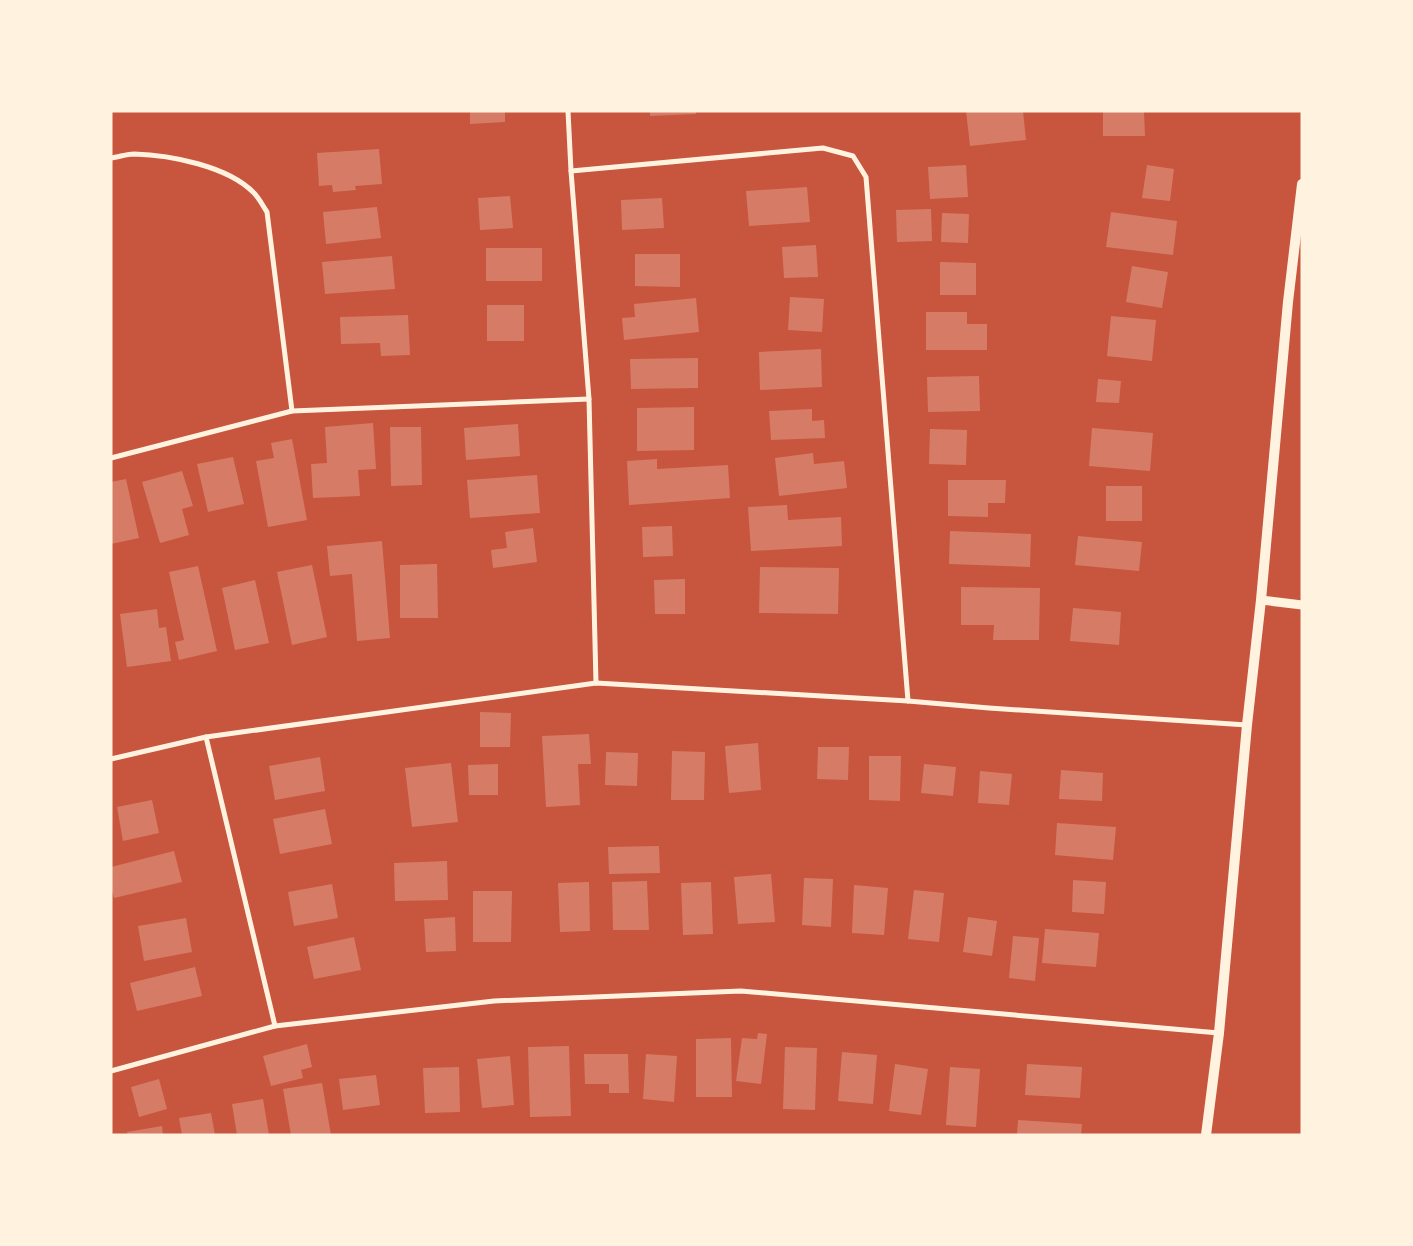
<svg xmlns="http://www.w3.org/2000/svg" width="1413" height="1246" font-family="'DM Sans',sans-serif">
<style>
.building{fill:#d67c66}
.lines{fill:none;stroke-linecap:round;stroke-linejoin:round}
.minor{stroke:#fff3e0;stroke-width:5}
.tertiary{stroke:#fff3e0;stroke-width:9}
.secondary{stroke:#fff3e0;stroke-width:10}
</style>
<rect width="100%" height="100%" fill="#c8553d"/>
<g class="building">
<polygon points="470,111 505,111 505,122 470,124"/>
<polygon points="650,111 696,111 696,114 650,116"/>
<polygon points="966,111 1023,111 1026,140 970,146"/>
<polygon points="1103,111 1144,111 1145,136 1103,136"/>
<polygon points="379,149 382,184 355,186 356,190 333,192 332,185 319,186 317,153"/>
<polygon points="966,165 968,197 930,199 928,167"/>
<polygon points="1147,165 1174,169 1170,201 1142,198"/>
<polygon points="807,187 810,222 749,226 746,191"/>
<polygon points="510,196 513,228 480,230 478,198"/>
<polygon points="662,198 664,228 622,230 621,200"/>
<polygon points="377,207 381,238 326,244 323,212"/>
<polygon points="931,209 932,241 897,242 896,210"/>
<polygon points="1111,212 1177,221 1173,255 1106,247"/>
<polygon points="942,213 969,214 968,243 941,242"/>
<polygon points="816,245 818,277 784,278 782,247"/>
<rect x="486" y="248" width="56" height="33"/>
<polygon points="635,254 680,254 680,287 635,286"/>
<polygon points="392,256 395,289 325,294 322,262"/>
<polygon points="940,262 976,263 976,295 940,295"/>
<polygon points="1132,266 1168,272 1162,308 1126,302"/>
<polygon points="790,297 824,299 822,332 788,330"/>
<polygon points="696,298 699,332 624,340 622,318 635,317 634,304"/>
<rect x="487" y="305" width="37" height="36"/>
<polygon points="926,312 967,312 967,324 987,324 987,350 926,350"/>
<polygon points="408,315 410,355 381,356 380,343 341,344 340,317"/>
<polygon points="1111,316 1156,320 1152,361 1107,356"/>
<polygon points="821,349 822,387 760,390 759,352"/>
<polygon points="698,358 698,388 631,389 630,359"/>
<polygon points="979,376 980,411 928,412 927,377"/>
<polygon points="1098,379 1121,381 1119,403 1096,402"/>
<polygon points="694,407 694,450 637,451 637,408"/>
<polygon points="812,409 812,421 824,420 825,438 771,440 769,411"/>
<polygon points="373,423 376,469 358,470 360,496 313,498 311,464 327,463 325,427"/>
<polygon points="518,424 520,456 466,460 464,428"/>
<polygon points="390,427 421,427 422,485 391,486"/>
<polygon points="1092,428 1153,433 1150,471 1089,466"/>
<polygon points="930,429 967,430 966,465 929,464"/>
<polygon points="292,439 307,520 268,527 256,461 274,458 271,443"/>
<polygon points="813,453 814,464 844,461 847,488 779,496 775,458"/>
<polygon points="233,457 244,504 208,512 197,464"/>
<polygon points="657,459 657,469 728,465 730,498 629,505 627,461"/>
<polygon points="182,471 193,506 182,509 189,535 160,543 142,482"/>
<polygon points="537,475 540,513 470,518 467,480"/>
<polygon points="126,479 139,538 111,544 111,482"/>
<polygon points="948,480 1006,480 1005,503 988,503 988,517 948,516"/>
<rect x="1106" y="486" width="36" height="35"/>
<polygon points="787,505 788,520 841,517 842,546 751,551 748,507"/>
<polygon points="672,526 673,556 643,557 642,527"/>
<polygon points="533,528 537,562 493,568 491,550 507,548 505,532"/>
<polygon points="950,531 1031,534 1030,567 949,564"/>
<polygon points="1078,536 1142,542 1139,571 1075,565"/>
<polygon points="382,541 390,638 357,641 352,574 330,576 327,546"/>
<polygon points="437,564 438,618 400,618 400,565"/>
<polygon points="312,565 327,637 292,645 277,572"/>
<polygon points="198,566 217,651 179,660 175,642 184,640 169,572"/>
<polygon points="760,567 839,568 838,614 759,613"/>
<polygon points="685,579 685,614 655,614 654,580"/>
<polygon points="255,580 269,643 235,650 222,588"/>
<polygon points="961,587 1040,588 1039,640 993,640 994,625 961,625"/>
<polygon points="1073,608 1121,612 1119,645 1070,641"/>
<polygon points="157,609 159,628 166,627 171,661 127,667 120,614"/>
<polygon points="480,712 511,713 510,747 480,747"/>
<polygon points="589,734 591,764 578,764 580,805 546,807 542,736"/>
<polygon points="758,743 761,790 729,793 725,746"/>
<polygon points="818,747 849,747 848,780 817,779"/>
<polygon points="672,751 705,752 704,800 671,800"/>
<polygon points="606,752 638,753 637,786 605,785"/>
<polygon points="869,756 901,756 900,801 869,800"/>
<polygon points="320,757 325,791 275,800 269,766"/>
<polygon points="451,763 458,822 412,827 405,768"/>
<polygon points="498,764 498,795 469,795 468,765"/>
<polygon points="924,764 956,767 953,796 921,793"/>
<polygon points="1061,770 1103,773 1102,801 1059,799"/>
<polygon points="980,771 1012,774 1009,805 978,803"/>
<polygon points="152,800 159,833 123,841 117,807"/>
<polygon points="325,809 332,844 280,854 273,819"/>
<polygon points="1057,823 1116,827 1113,860 1055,855"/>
<polygon points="659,846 660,873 609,874 608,847"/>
<polygon points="174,851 182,882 114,898 111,887 111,867"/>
<polygon points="447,861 448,900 395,901 394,863"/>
<polygon points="771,874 775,922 738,924 734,877"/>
<polygon points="804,878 833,879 831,927 802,925"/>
<polygon points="1073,880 1106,882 1104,914 1072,912"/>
<polygon points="647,881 649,930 613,930 612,882"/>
<polygon points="589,882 590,931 560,932 558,883"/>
<polygon points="711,882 713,934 683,935 681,883"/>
<polygon points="332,884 338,918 294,926 288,892"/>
<polygon points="854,885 888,888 884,935 852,933"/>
<polygon points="914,890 944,893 939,942 908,939"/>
<polygon points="473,891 512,891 511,942 473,942"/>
<polygon points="455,917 456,951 426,952 424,919"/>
<polygon points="968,917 997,921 992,956 963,952"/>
<polygon points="186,918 192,952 144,961 138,926"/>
<polygon points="1045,929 1099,933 1096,967 1042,963"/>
<polygon points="1013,936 1039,938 1035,981 1009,978"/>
<polygon points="354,937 361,970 314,979 307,947"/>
<polygon points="195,967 202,996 137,1011 130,983"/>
<polygon points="758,1033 767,1034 761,1084 736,1081 742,1038 757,1039"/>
<polygon points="731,1038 732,1097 696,1097 696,1039"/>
<polygon points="307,1044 312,1067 301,1070 303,1078 271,1086 263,1056"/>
<polygon points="569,1046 571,1116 530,1117 528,1047"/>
<polygon points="785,1047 817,1048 815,1110 783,1109"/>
<polygon points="842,1052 877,1055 873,1104 838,1101"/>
<polygon points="584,1054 628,1054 629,1093 609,1093 609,1084 585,1084"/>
<polygon points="646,1054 677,1056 674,1102 643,1099"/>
<polygon points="510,1056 514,1105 482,1108 477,1059"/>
<polygon points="895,1064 928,1069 921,1115 889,1111"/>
<polygon points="1027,1064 1082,1067 1080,1098 1025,1095"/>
<polygon points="459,1067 460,1112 425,1113 423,1068"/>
<polygon points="950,1067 980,1069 976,1127 946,1125"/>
<polygon points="376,1075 380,1105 343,1110 339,1079"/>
<polygon points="159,1079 167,1109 139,1117 131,1087"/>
<polygon points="322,1083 331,1135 291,1135 283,1089"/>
<polygon points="263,1099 269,1135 237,1135 232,1104"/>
<polygon points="211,1113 215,1135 182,1135 179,1118"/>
<polygon points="1018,1120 1082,1124 1081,1135 1017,1135"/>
<polygon points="162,1126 163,1135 128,1135 127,1132"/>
</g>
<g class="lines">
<g class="minor">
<polyline points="568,111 571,171 589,399 596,683"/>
<path d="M111,158C119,157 127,154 134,154C170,155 228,166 254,193C259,198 263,206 267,212L292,411"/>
<polyline points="571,171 823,148 853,156 866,177 908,701"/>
<polyline points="111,458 292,411 589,399"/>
<polyline points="206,737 275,1026"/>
<polyline points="111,759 206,737 596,683 908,701 989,708 1247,725"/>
<polyline points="111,1071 275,1026 494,1001 741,991 1219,1033"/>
</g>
<polyline class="tertiary" points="1261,600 1302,605"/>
<polyline class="secondary" points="1206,1135 1219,1033 1247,725 1261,600 1288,302 1302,184"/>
</g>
<rect width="1413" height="1246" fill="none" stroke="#fff3e0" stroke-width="225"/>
</svg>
